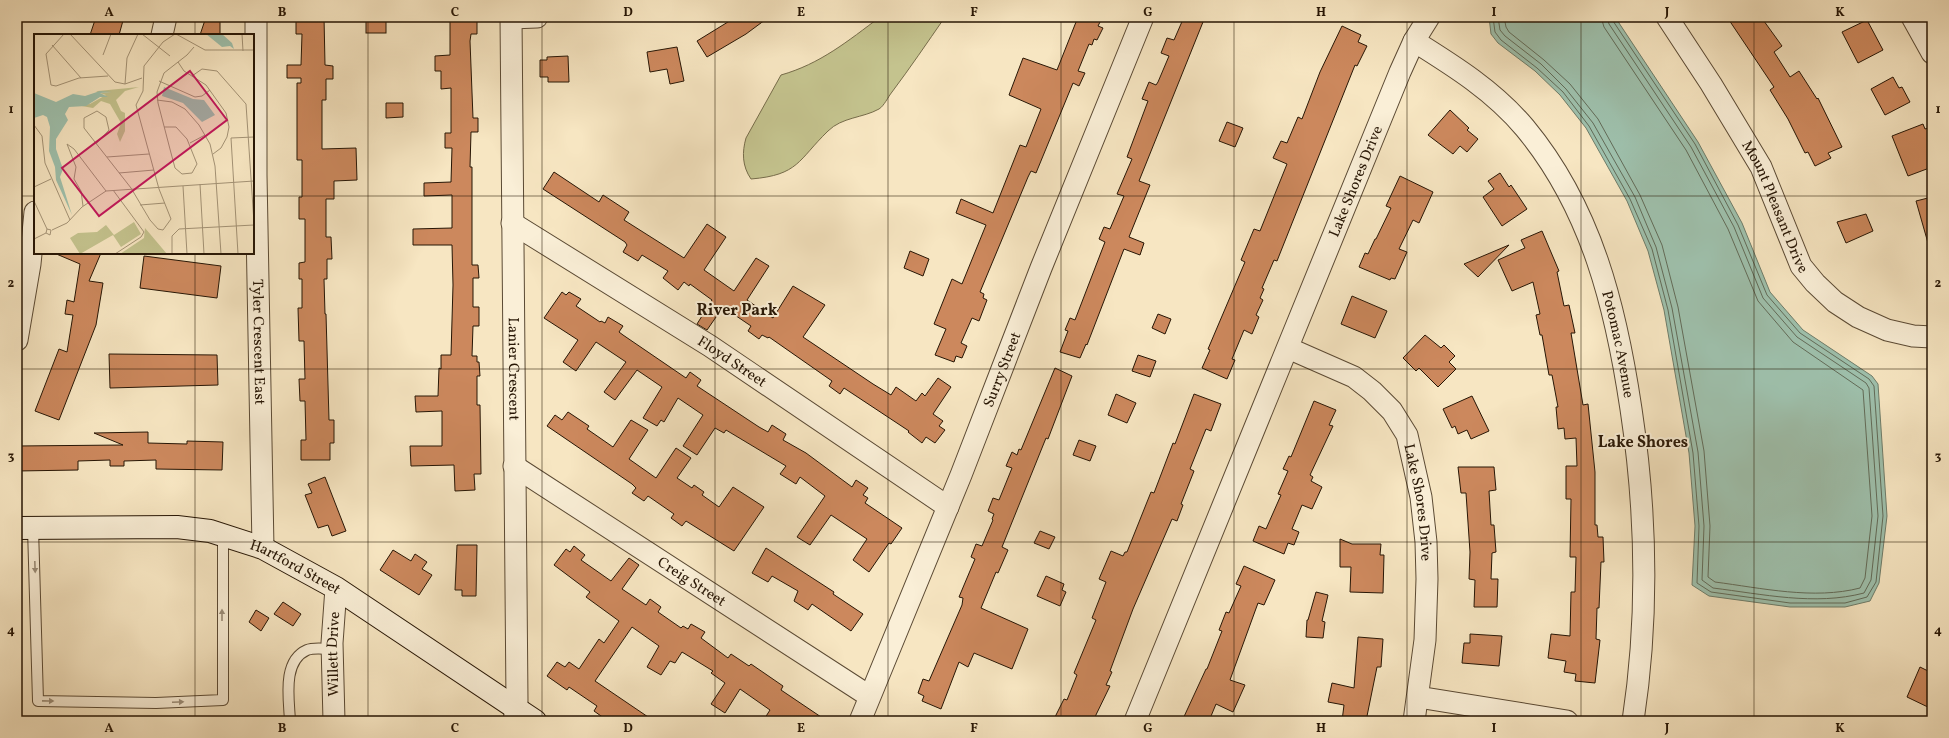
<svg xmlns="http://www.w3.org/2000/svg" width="1949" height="738" font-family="Vollkorn,serif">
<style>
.green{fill:#c4c38e;stroke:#766c4a}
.water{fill:#9ec0ac;stroke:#6e7c69}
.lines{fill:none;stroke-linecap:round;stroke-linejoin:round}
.shore{stroke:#626b58;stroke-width:1}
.building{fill:#cc885d;stroke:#271605}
.lane-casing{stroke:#5b4a34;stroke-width:12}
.street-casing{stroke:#5b4a34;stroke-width:23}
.secondary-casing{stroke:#271605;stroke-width:24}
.lane{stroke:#faefd7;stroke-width:10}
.street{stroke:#faefd7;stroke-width:21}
.secondary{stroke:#faefd7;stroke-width:22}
.oneway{fill:#9b8d78}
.grid{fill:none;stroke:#271605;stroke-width:1;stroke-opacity:0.55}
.labels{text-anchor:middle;stroke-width:4;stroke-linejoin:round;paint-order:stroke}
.street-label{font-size:15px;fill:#271605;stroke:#faefd7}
.neighbourhood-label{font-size:16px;font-weight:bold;fill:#271605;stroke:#faefd7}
.inset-road{fill:none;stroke:#a49376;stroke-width:1}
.view{fill:#c2185b;fill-opacity:0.15;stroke:#c2185b;stroke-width:2}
.inset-edge{fill:none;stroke:#271605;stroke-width:2}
.neatline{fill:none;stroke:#271605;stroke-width:1.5}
.grid-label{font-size:13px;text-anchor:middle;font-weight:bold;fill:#271605}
</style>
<rect width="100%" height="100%" fill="#f7e6c2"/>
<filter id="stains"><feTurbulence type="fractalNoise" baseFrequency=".005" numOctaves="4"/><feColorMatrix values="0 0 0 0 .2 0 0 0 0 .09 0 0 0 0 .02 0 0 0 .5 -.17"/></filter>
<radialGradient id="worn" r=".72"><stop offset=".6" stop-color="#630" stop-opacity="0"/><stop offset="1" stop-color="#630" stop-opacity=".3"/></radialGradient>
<path class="green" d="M880,17H945C927,43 910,68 892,92C888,97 884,106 879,109C863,118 842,117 828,131C798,160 799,175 751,179C742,166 742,152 746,138L781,75C820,64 848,41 880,17Z"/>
<polygon class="water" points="1489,17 1615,17 1698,142 1742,223 1770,292 1803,330 1872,376 1878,384 1887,516 1879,583 1870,601 1845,607 1790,607 1709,596 1692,585 1695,526 1689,453 1664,310 1648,251 1627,201 1586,128 1560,95 1535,71 1498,43 1491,34"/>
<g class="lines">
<g class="shore">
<polyline points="1493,17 1495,32 1501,40 1537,68 1563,92 1589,126 1630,199 1652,249 1668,310 1693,453 1699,526 1697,583 1711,592 1790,603 1845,603 1867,597 1876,582 1883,516 1874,386 1869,379 1800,333 1767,295 1738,225 1695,144 1613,21 1612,17"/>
<path d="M1498,17L1500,30L1505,36L1541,64L1566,89L1593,123L1635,197L1656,247L1672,308L1698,452L1704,526L1702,580L1713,588C1762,594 1815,606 1864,593L1871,580L1878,516L1869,388L1866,383L1797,337L1763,298L1734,227L1691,147L1609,24L1607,17"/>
<path d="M1504,17L1506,27L1509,32L1544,60L1570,84L1598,119L1640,195L1662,245L1678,307L1704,451L1710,526L1708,577L1715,582C1761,588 1814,600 1860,588L1865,578L1872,516L1863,390L1793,342L1758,301L1728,229L1686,150L1604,27L1601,17"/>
</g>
</g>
<g class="building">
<polygon points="96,17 124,17 119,35 90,35"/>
<polygon points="206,17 220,17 220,35 200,35"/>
<polygon points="324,17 325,65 333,66 333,79 326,79 326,100 322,100 322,149 356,148 357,180 334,181 334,199 326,199 326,237 331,237 332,259 327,259 327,279 324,279 325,314 326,314 329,420 334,420 334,443 330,443 330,460 301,460 301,440 306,440 305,401 300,401 299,379 305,379 304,341 299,341 298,308 302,308 302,279 299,279 299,263 305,262 305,219 299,219 299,197 302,197 302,160 297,160 297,83 301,83 301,78 287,78 287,65 301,65 302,34 296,34 296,18"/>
<rect x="366" y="17" width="20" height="16"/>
<polygon points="450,17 470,17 470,20 477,20 477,34 471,34 470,41 473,118 478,118 478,132 471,132 470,167 472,167 472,265 478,265 479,278 473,278 473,307 479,307 479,326 473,326 472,356 477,356 477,362 479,362 480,376 477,376 477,405 480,405 481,474 474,474 475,490 455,491 454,465 411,466 410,446 442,446 442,411 416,412 415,396 438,396 439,368 441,369 441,355 451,355 453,285 452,245 413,245 413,229 452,228 452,195 424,196 424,183 451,182 452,148 445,148 445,133 451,133 451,88 441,89 441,71 435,71 435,56 450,55"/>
<polygon points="736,17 769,17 746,34 707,57 697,41"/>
<polygon points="1078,17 1093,17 1101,20 1098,26 1103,28 1097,40 1094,39 1092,45 1089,44 1078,71 1085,73 1079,86 1073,83 1036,173 1031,171 1028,177 980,292 984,294 983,298 987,300 979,321 972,318 961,343 967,346 962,358 956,356 954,362 935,355 946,329 934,324 952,279 962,284 986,225 956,213 961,199 993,213 1020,145 1026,147 1041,109 1009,95 1023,58 1057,70"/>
<polygon points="1184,17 1205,17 1139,181 1150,185 1129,237 1144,243 1140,255 1124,249 1087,345 1086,344 1080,358 1060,352 1068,331 1065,330 1070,318 1075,320 1105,242 1099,239 1104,227 1110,229 1124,196 1117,194 1132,159 1127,157 1148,101 1142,99 1149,82 1156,85 1158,82 1169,56 1161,53 1167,38 1174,40"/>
<polygon points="1727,17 1761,17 1782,46 1774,52 1790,77 1799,71 1817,99 1818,98 1842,147 1828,153 1831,158 1815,166 1808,152 1805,153 1788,119 1770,90 1774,87"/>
<polygon points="1867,20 1883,50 1858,63 1842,32"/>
<polygon points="1342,26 1361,35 1358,42 1367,46 1357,66 1355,65 1277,261 1274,260 1262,288 1264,289 1260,298 1263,300 1256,315 1259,317 1252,334 1244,330 1232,359 1235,360 1227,379 1202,368 1210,350 1208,349 1245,262 1241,260 1254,229 1260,231 1287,164 1273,158 1281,141 1287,143 1298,117 1302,119 1320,72"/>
<polygon points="677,47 684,81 670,84 667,69 650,72 647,52"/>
<polygon points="568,56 569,82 548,82 548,77 540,77 540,60 547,60 547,57"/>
<polygon points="1893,77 1899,88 1902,87 1910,102 1885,115 1871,89"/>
<polygon points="386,103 403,103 403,117 386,118"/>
<polygon points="1450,110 1469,128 1467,130 1478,139 1467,152 1460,146 1453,154 1428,135"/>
<polygon points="1227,122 1243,128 1235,147 1219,141"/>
<polygon points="1923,124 1925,129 1928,128 1932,140 1932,167 1908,176 1892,136"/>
<polygon points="554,172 599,202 603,195 629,212 624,220 684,258 707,224 726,237 704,270 734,291 756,258 769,266 747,300 773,318 793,286 825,305 803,337 873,384 891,395 896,387 916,401 922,393 925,396 938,378 951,387 933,414 943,421 939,426 945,430 935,443 926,437 922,443 908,432 909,431 844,388 840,394 829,386 832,381 769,337 768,338 762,335 759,339 748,331 751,326 723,307 707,330 697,324 712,300 690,284 689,286 684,282 678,290 663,278 668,271 642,255 638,261 623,252 627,245 625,242 543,189"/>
<polygon points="1500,173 1509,187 1511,185 1527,209 1502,226 1483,197 1494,189 1488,181"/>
<polygon points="1400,176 1433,192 1419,223 1413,220 1399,249 1407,252 1395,279 1391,278 1390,280 1359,267 1365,253 1368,254 1375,239 1376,239 1391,208 1386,206"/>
<polygon points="1932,197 1932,243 1928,243 1916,201"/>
<polygon points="1866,214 1873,231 1846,243 1837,222"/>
<polygon points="1542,231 1559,271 1557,272 1564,306 1569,305 1575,333 1571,333 1583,405 1588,404 1595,472 1595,525 1597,525 1598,537 1603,537 1604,562 1601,562 1599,608 1597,608 1596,639 1600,640 1595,683 1575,681 1576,674 1564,672 1566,661 1548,658 1551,634 1570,636 1571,592 1575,592 1576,557 1570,557 1571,499 1566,499 1566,466 1577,466 1576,438 1565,439 1564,428 1558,429 1556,407 1558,407 1552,375 1549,375 1542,335 1540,335 1536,315 1540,314 1533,282 1512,291 1498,260 1525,248 1521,240"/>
<polygon points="1509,245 1478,277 1464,264"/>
<polygon points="910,251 929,259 923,276 904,268"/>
<polygon points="54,253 101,253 89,281 103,283 96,325 59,420 35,411 59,349 67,352 73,315 65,314 67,300 74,302 80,264"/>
<polygon points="144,256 221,266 217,298 140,288"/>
<polygon points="562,292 566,295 569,292 581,299 576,306 600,322 601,321 605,323 608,317 623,326 619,332 623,335 686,378 690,372 701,380 697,386 759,427 768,432 772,425 786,434 783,440 806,453 852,487 856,480 868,488 863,495 868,498 865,503 902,528 891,544 889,543 869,572 853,560 867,539 831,515 810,545 797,537 825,496 800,477 796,484 780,474 786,466 726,430 724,433 715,428 697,455 683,446 703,415 678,398 664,422 661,420 657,426 643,418 662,387 637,370 615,400 604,392 626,362 596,342 576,371 563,362 578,340 544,318"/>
<polygon points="1352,296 1387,311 1375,338 1341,324"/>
<polygon points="1158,314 1171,319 1165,334 1152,328"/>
<polygon points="1425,335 1441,348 1444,345 1455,356 1449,362 1456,369 1438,387 1419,368 1416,371 1403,358"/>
<polygon points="109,354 217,355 218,385 110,388"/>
<polygon points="1138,355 1156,361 1150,377 1132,371"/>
<polygon points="1055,368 1072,376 1048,439 1046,438 1002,547 1008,550 998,573 996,572 981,608 1028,629 1012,669 974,653 968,667 959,662 941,709 922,701 924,696 918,693 923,679 929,681 962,605 963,598 959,597 975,559 971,557 976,544 982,546 993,520 992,519 994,514 988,511 993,498 999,500 1012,468 1006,466 1012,452 1017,455 1019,449 1021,450"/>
<polygon points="1116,394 1136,403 1127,423 1108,415"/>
<polygon points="1194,394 1221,404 1211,431 1206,429 1190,469 1194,471 1181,504 1183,505 1177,521 1172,519 1133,609 1110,671 1112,672 1106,685 1110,686 1093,721 1053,721 1064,699 1067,700 1077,675 1074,673 1096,620 1092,618 1106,582 1099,579 1111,551 1123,556 1125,552 1127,552 1151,492 1154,493 1173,443 1175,444"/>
<polygon points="1472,396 1489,431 1471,439 1467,430 1458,434 1455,426 1452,428 1443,409"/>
<polygon points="1314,401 1336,410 1329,425 1333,426 1310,475 1313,477 1311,481 1322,487 1312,509 1302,505 1292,529 1299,532 1294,545 1288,543 1284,554 1253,541 1259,526 1266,529 1281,495 1278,494 1288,471 1283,469 1289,456 1291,457"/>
<polygon points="568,412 589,426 587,429 613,447 631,420 648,430 629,459 656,478 676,448 691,458 677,478 692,488 694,485 704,492 702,495 719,507 733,487 764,507 734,551 686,521 682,526 671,518 674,514 648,496 644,501 632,493 636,488 632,484 547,426 555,415 562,420"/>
<polygon points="148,432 148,443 187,444 187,441 223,442 222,470 156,469 156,460 124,461 124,466 110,466 110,460 78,461 78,470 17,471 17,446 123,445 94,433"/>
<polygon points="1079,440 1096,446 1090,461 1073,455"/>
<polygon points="1458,467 1494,467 1496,490 1489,491 1491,525 1494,525 1496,552 1492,553 1491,579 1498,579 1497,607 1474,607 1475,580 1469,579 1470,552 1466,493 1461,493"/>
<polygon points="325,477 346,531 332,536 328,525 318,528 305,495 312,493 308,484"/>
<polygon points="1040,531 1055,537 1049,549 1034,543"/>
<polygon points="1340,539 1352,544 1381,544 1380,555 1384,555 1383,593 1350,592 1351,567 1340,567"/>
<polygon points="457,545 477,545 476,596 462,596 462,590 455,590"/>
<polygon points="574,546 585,555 581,560 611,581 629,558 639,565 622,589 646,605 650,599 661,607 658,612 681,628 683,626 688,629 691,624 705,632 701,638 728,658 731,654 749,666 751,664 783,686 781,690 827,721 763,721 770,710 740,689 725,713 711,704 725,683 711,673 713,671 682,652 675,663 670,661 661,675 647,667 659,646 632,627 595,681 654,721 608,721 594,711 597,706 569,687 567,690 547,676 557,662 565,667 569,662 579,669 599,639 604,643 619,621 586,597 590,592 554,565 566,549 570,552"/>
<polygon points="766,548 834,592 833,594 863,614 851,631 812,604 808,610 794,601 798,591 772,576 768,582 752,573"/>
<polygon points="393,550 411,561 415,554 427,562 422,569 432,575 419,595 380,570"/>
<polygon points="1244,566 1275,580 1264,605 1258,603 1230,680 1245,685 1233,712 1216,704 1209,721 1182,721 1206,669 1207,669 1222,631 1219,630 1226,612 1229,613 1241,586 1236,584"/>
<polygon points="1046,576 1064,584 1062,590 1066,592 1060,606 1037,596"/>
<polygon points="1316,592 1328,595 1322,621 1325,622 1323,638 1306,637 1307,620 1308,620"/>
<polygon points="283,602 301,614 293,626 274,614"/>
<polygon points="256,610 269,618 261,631 249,622"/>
<polygon points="1470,634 1502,636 1499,666 1462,663 1464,643 1470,643"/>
<polygon points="1358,637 1383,639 1381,667 1377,667 1366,721 1342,721 1344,705 1328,702 1332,683 1354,688"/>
<polygon points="1920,667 1932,673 1932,709 1907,697"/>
</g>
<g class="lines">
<g class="lane-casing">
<g id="lane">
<polyline points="33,528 38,701 156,703 223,700 223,534"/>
<path d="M290,721C289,699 282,661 307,650C314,647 325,649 332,649"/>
</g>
</g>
<g class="street-casing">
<g id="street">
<path id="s1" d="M256,17V175L263,548"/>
<path id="s2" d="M511,17L517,701L514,721"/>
<path id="s3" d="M1667,17L1711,84L1761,167L1801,266L1815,283L1835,302L1858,317L1887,330L1913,336L1932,337"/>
<polyline points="1912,17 1932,53"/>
<polyline points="511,18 537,17"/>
<polyline points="162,35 166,17"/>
<path id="s4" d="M1414,41C1454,66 1494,91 1525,128C1592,209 1616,308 1631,409C1647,515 1649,616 1633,721"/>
<path id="s5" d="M512,223L710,346L948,507"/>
<polyline points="17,340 30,264 35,212"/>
<path id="s6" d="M1288,348L1354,377L1372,391L1392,411L1407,435L1421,497L1426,542L1427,579L1425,640L1414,721"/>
<path id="s7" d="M514,466L869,696"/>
<polyline points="1418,697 1567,721"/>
<path id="s8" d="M334,721L332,643L336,588"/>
<path id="s9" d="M860,721L961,475L1041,268L1143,17"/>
<path id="s10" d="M1135,721L1400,72L1414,41L1429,17"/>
</g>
</g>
<g class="secondary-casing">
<g id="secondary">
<path id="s11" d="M17,528L177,527L210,531L263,548L336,588L535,721"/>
</g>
</g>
<use href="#lane" class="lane"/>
<use href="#street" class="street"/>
<use href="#secondary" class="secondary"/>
</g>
<defs><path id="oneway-solid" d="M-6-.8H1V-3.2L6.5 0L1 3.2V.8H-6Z"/></defs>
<g class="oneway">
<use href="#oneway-solid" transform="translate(35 567) rotate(88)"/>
<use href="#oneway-solid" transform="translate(222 615) rotate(-90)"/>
<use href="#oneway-solid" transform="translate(48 701) rotate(1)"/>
<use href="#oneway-solid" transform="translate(178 702) rotate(-2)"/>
</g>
<path class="grid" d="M195,17V35M368,17V721M542,17V721M715,17V721M888,17V721M1061,17V721M1234,17V721M1407,17V721M1581,17V721M1754,17V721M17,196H35M253,196H1932M195,253V721M17,369H1932M17,542H1932"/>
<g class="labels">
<g class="street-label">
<text dy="5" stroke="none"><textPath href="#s10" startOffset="583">Lake Shores Drive</textPath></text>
<text dy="5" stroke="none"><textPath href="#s3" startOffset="219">Mount Pleasant Drive</textPath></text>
<text dy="5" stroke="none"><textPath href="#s1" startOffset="325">Tyler Crescent East</textPath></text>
<text dy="5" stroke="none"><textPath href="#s4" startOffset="380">Potomac Avenue</textPath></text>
<text dy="5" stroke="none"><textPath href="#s5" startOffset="260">Floyd Street</textPath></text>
<text dy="5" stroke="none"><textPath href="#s2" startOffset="352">Lanier Crescent</textPath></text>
<text dy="5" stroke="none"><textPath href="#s9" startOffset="379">Surry Street</textPath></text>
<text dy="5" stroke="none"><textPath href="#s6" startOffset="220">Lake Shores Drive</textPath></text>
<text dy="5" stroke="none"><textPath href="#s11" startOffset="286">Hartford Street</textPath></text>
<text dy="5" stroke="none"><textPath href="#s7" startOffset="212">Creig Street</textPath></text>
<text dy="5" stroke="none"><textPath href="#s8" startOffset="67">Willett Drive</textPath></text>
</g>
<g class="neighbourhood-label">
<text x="737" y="315">River Park</text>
<text x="1643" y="447">Lake Shores</text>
</g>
</g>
<g transform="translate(34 34)">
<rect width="220" height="220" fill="#f7e6c2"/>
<path d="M105,53L91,57L82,66L87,77L91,79V97L86,108L83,100L87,89L76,70L67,67L59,74L42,71L56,70L72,61L66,59L77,58H62L64,57ZM100,188L107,200L87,213L79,201L46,220L36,204L44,199L63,198L72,191L80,201ZM111,194L133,220H86L110,204Z" fill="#c4c38e"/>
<path d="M172,0H188L198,9L200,15L196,12L188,13ZM130,53L159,65L170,66L181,81L168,88L149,69L128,62ZM66,57L78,58L66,59L74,63H66L52,72L35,73L31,80L34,86L22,105V115L29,135L26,143L38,181L22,146L21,133L15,117L16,93L13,83L9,81L0,84V59L22,68L39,60L51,62Z" fill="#9ec0ac"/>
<path class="inset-road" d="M30,0L12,20L17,51L22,52L45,44L74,42M36,0L81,48L91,50L108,44M108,0L136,22M142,0L171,16H220M208,0L209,17M18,11L47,44M69,21L77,0M144,28L150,37L172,51L192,79L195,93L193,103L187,114L179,120M158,42L168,35L183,37L212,70L220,189M125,47L161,63L168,62L176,56M91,50L93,24L104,0M123,66L138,68L151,75L165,91L176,110L181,132L187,220M0,91L8,102L11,129L36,186M130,93H142L153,105L163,130L158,139L148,140L141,134L137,119L124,69L123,58L130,39L153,21L160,13M197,104L204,220M197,104L220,103M156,109L171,101M33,110L42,133L40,145L47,157L49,172M33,110L40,115L72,157M62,110L75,96L72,83L63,77L50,84V94L97,154L116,186L124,195L129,196L137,185L125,155L102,71L109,57L110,32L129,8L141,0M73,123L115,120M85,139L120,136M166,150L170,220M149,152L153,220M0,153L17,145M79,156L110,198L107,203L81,220M0,167L13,195M106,171L131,169M18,196L33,189L48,173L72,157L220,147M0,205L12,199L16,201L17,196L13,195L12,199M138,220V202L145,195L220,191"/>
<path class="view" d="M156,37L193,86L65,182L28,134Z"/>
<rect width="220" height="220" class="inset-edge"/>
</g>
<rect width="1949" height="738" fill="none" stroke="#f7e6c2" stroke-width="44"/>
<rect x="22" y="22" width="1905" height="694" class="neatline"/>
<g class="grid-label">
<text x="109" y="16">A</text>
<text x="282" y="16">B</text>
<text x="455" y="16">C</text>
<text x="628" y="16">D</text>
<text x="801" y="16">E</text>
<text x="974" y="16">F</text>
<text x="1148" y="16">G</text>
<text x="1321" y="16">H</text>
<text x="1494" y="16">I</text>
<text x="1667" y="16">J</text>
<text x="1840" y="16">K</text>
<text x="11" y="113">1</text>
<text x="1938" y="113">1</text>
<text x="11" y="287">2</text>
<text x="1938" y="287">2</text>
<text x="11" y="460">3</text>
<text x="1938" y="460">3</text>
<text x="11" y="634">4</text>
<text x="1938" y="634">4</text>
<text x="109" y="732">A</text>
<text x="282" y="732">B</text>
<text x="455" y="732">C</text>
<text x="628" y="732">D</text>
<text x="801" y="732">E</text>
<text x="974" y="732">F</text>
<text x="1148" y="732">G</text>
<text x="1321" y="732">H</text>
<text x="1494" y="732">I</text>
<text x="1667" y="732">J</text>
<text x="1840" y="732">K</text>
</g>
<rect width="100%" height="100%" filter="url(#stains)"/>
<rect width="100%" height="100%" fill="url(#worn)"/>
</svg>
